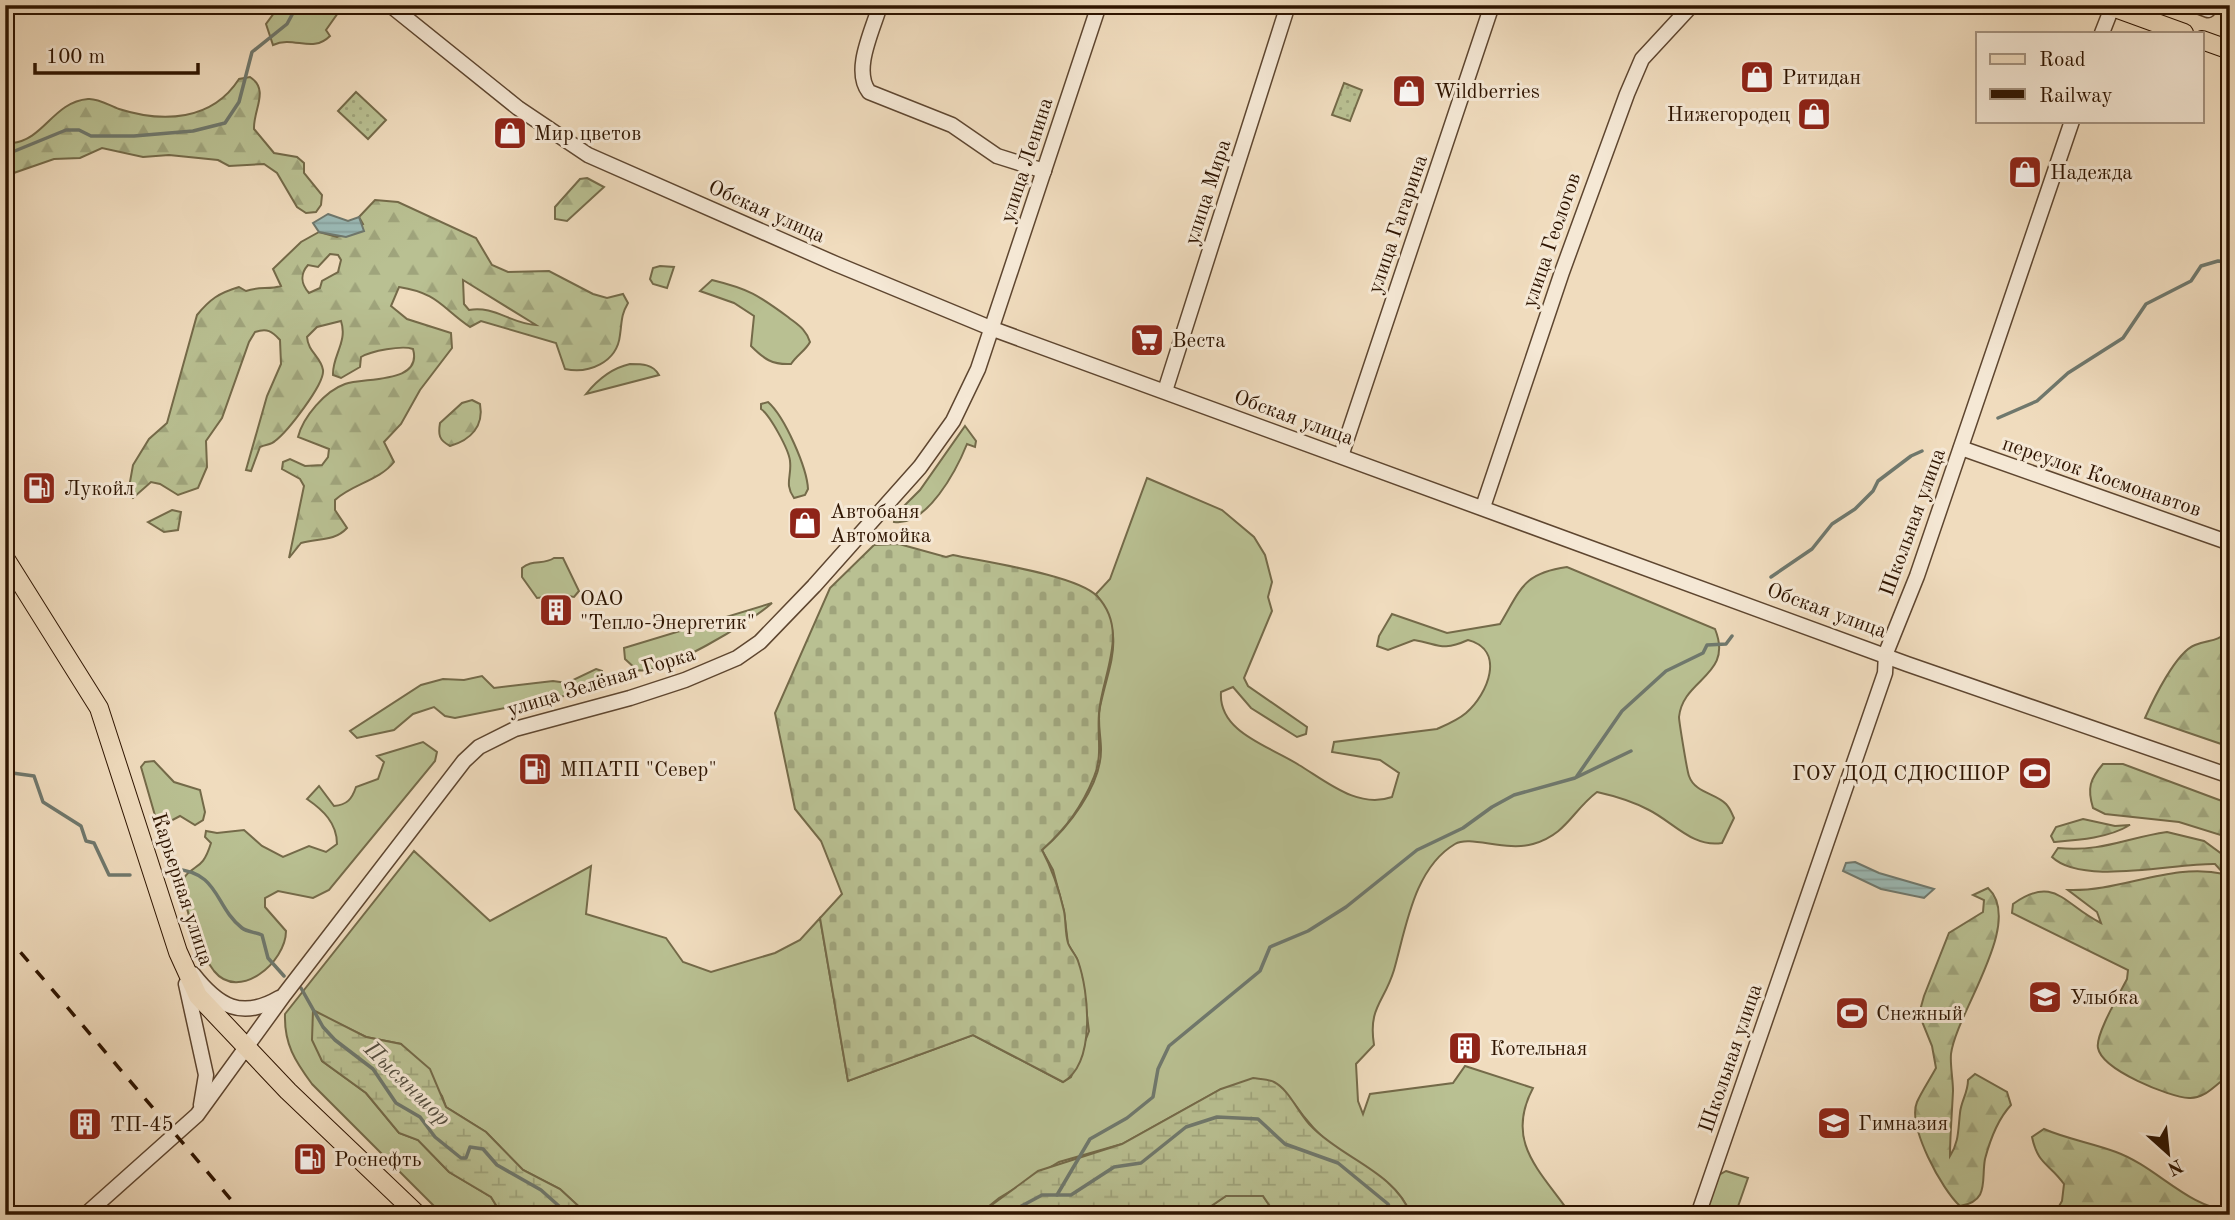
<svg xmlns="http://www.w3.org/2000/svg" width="2235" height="1220" font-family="'Old Standard TT',serif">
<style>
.grass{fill:#b9c092;stroke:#746a49;stroke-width:2}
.forest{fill:url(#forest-firs);stroke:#746a49;stroke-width:2;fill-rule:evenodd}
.wetland{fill:url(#wetland-marsh);stroke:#746a49;stroke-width:2}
.cemetery{fill:url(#cemetery-stones);stroke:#746a49;stroke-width:2}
.park{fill:url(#park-dots);stroke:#746a49;stroke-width:2}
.water{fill:url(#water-rules);stroke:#6f786d;stroke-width:2}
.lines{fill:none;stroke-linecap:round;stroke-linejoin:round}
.stream{stroke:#6f786d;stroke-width:3.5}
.minor-casing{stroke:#5e4630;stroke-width:17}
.major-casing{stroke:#2e1400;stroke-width:20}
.minor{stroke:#f5e8d5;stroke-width:14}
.major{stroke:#f0dcbe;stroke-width:18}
.rail{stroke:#2e1400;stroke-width:3.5;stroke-dasharray:12 12;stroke-linecap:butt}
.labels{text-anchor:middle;stroke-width:6;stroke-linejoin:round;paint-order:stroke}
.poi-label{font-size:21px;fill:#2e1400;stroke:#f5e8d5;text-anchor:start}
.street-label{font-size:21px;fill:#2e1400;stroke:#f5e8d5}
.water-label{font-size:23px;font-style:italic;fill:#544e40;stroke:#f5e8d5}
</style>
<defs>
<pattern id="forest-firs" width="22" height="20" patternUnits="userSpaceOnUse" patternTransform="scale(1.75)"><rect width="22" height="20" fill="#b9c092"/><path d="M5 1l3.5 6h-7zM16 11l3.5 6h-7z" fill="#9fa47c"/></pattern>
<pattern id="wetland-marsh" width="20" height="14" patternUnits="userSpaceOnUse" patternTransform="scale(1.75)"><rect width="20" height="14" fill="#b9c092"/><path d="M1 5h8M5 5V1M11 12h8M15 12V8" fill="none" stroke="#9fa47c"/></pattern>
<pattern id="cemetery-stones" width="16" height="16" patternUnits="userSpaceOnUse" patternTransform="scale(1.75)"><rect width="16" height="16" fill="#b9c092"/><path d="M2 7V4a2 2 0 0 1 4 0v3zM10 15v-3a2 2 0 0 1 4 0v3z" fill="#9fa47c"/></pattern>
<pattern id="park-dots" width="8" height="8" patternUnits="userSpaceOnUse" patternTransform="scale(1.75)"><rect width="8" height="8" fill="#b9c092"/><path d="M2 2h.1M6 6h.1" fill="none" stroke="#9fa47c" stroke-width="1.8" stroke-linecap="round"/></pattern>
<pattern id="water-rules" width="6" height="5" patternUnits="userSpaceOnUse" patternTransform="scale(1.75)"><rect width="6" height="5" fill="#9bbab6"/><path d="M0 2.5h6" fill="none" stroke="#869f9b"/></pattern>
</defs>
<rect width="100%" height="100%" fill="#f0dcbe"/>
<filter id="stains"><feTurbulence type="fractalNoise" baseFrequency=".00286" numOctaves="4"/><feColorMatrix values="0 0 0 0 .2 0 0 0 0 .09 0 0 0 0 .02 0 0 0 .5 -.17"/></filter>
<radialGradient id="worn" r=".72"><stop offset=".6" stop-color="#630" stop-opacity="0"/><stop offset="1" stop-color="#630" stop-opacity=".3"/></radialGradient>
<g class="grass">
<path d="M280,5H345L348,7L338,13L326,30L330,36C312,54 294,35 273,45L266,24Z"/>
<polygon points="660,266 674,267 667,288 653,284 650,279 653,268"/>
<path d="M712,280C749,289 758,295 788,317C798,325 806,329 810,342C806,350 797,355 791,364C772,365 764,359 751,346L754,316L734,303L700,291Z"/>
<path d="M630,364C642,364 653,364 659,375L586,394C598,379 612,368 630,364Z"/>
<path d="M768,402C785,417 807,468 808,489L805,495L794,498C784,484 792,476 790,461C789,450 770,415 761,409V404Z"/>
<path d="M965,426L976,441L975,447L967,444C957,469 927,527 894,522L895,515L920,490Z"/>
<path d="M1147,478L1222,510L1254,537L1265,555L1272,582L1268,597L1272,611L1244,678L1248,686L1307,727L1306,734L1297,737L1251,708L1233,687L1221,692C1218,733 1272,747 1299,765C1327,782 1358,809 1392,797L1399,773L1380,760L1332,752L1334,742L1437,729C1446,725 1458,720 1466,713C1488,694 1506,650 1468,640C1441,652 1439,644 1414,640L1388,650L1377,646L1379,636L1392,614L1447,633L1500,624C1521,589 1523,573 1567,567L1715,629C1734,676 1683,678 1679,717C1679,721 1687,771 1689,776C1695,793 1715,793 1726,804C1730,808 1732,814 1734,818L1722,843C1693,848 1673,822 1649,810C1632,801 1615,796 1597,792C1572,811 1567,834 1533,844C1506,852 1470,835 1455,844C1414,868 1406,928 1394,970C1384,1003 1368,1007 1374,1045L1356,1064L1358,1101L1363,1114L1370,1094L1453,1083L1465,1066L1533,1088C1504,1143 1541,1171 1571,1215H1471L1451,1211L1439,1215H1411C1397,1178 1363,1169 1334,1147C1317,1134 1305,1119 1293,1102L1221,1089L1122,1144L1059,1162L999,1198L978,1215H588L560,1189L523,1170L486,1132L446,1107L442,1096L401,1044L366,1037L313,1011L322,1061L366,1093L399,1133L418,1140L449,1172L491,1197L502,1215H443L312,1084C295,1061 284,1044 285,1014L414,851L490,921L591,866L586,914L666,938L683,962L711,972L775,953L800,940L820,918L848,1081L973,1035L1063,1082L1071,1077L1089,1031L1082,977L1077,959L1068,944L1064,911L1053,870L1042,850C1068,828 1101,786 1101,750C1101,735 1097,722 1100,707C1110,660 1126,637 1096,594L1110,579Z"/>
<path d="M554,558H563L579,591L574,597L563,595L537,598L522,577V568C532,559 544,565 554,558Z"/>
<path d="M772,603C752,621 662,676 637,670L625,659L624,648Z"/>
<polygon points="596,669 602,671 601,684 579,693 455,718 445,716 434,707 413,714 394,730 357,738 350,731 421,685 443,679 464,680 482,676 494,688 553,681 567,683"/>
<path d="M423,742L437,752L435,761L329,890L313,898L278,891L265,898V907L286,931C286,962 239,1002 214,971C195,946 186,911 182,880C195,862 202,872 211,843L205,837L206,831L217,833L244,830L262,846L283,857L309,846L326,852L337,844C337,823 323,810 307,799L319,786L334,806C347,805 352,799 356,787L378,779L384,762L377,756Z"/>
<polygon points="154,761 174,782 200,790 205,812 203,820 195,825 180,816 167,823 156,819 141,767 145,762"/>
<polygon points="1726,1171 1748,1178 1735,1215 1705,1215 1719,1175"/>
<polygon points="1226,1196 1263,1196 1276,1215 1198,1215"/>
</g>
<g class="forest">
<path d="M250,77C270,90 253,110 254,129L274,153L297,157L304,163V173L322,195L321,205L316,212L306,213L297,207L277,173L264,164L229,166L218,160L169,155L143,157L102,148L80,158L54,159L5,176V138L12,143C44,140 53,102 88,99C98,98 110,106 119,109C163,123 212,121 239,79Z"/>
<polygon points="587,178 604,187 567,221 555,219 555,207 580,179"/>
<path d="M375,200L398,202L476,238L492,265L508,272L549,271L593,294L607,298L623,294L628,303C621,315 622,321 620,335C617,363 588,374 565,369L556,343L481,321L470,327C442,308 438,293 399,287L391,306L407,319L451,333L452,348L420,390L401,424L384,442L394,462C379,481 352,484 335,500V510L347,528C334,542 318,538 301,543L289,558L304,486L300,479L282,469L283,462L290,459L305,466L322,465L328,457L329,449L298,437C303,417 325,391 345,384C365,377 423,384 413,349C402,345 371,351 361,357L360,367L341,378L333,375C332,356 348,342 341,321L317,327L307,337C308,352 321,357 323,370C325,384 287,432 275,441C271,445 266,444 260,447L251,471L246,470L267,396L281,364L280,340C272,331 267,328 255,332L249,342L222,418L206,441L207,467L198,488L178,495L160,484L151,482L133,498L128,493L133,465L149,439L167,423L197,315C210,299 219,293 239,287L246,291C259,286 269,290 281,286L273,269L301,242L319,232L337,237L363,224L359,217ZM330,254L338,255L341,260L338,272L322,281L320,288L309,293C301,284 300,274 308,265L318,267ZM463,280L536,325C512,324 493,305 469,310L464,304Z"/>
<path d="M472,400L480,404C484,426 471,440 450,446C439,440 438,435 440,423L462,403Z"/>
<polygon points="172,510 181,512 178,530 164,532 148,522"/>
<path d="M2230,630V747L2145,718C2153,700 2176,652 2195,645C2211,639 2215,643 2230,630Z"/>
<path d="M2103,764H2123L2230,804V838L2179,822L2105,814L2093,808C2087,788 2090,779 2103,764Z"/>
<path d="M2083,819L2115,826L2130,825C2108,838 2080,840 2054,842L2051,836L2056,827Z"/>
<path d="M2167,832L2204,841L2230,860V1075C2216,1083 2206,1099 2189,1098C2169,1097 2102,1070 2098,1048C2095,1035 2120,993 2127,979L2128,970L2012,913L2013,904C2055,874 2064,905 2101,923L2097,912L2068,890C2122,892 2171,862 2224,874L2215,864C2175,863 2082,886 2052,857L2058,848C2103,852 2125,838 2167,832Z"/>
<path d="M1988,888C2025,922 1956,1013 1951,1054C1950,1065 1953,1079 1953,1091C1952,1113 1950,1135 1950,1156C1959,1142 1958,1130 1960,1113C1961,1101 1968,1093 1968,1080L1975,1074L2007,1092L2011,1105C1998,1119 1990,1140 1985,1159C1981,1180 1990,1201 1960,1206C1942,1190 1907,1126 1917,1102C1922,1091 1930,1079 1936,1068L1932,1046L1919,1014L1924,996L1949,933L1983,912L1984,900L1973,895Z"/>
<path d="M2044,1129C2067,1139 2092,1143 2116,1152C2157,1167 2187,1207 2230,1211V1215H2054L2062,1201L2064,1184C2049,1163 2038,1165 2032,1137Z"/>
</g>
<g class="wetland">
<polygon points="313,1010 366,1037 401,1044 430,1069 446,1107 486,1132 523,1170 560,1189 588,1215 502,1215 491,1197 449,1172 418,1140 399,1133 366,1093 322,1061 312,1040"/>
<path d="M1253,1078C1259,1079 1268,1079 1274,1082C1290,1090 1299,1115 1312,1127C1343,1159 1394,1171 1411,1215H1276L1263,1196H1226L1198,1215H1115L1102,1211L1085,1215H978L1038,1171L1122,1144L1221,1089Z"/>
</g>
<path class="cemetery" d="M899,544L946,557L953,555C985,562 1077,575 1097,596C1130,631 1102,674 1099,713C1097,736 1103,755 1094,777C1082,807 1066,828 1042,850C1052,869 1059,889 1064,911C1066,921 1065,933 1068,943C1070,949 1076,955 1078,961C1089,992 1096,1063 1063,1082L973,1035L848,1081L820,918L842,894L821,841L795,809L775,713L830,588L874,545Z"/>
<g class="park">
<polygon points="1344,83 1362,90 1350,121 1332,115"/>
<polygon points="356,92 386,120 368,139 338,111"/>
</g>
<g class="water">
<polygon points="328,214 348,221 359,217 364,231 346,237 319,232 313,223"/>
<polygon points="1855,862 1879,873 1934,889 1924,898 1881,889 1843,871 1846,863"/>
</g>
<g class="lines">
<g class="stream">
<polyline points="5,155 66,130 79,130 91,136 134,136 193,131 225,123 239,102 252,52 287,24 293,13 309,12 321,5"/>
<polyline points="1998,418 2037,401 2068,373 2123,338 2146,304 2191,281 2201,266 2218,261 2230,262"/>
<polyline points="1771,577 1812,549 1832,524 1855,509 1873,491 1878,481 1911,456 1922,451"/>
<polyline points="5,772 34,776 43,802 81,826 86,841 94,843 109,875 130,875"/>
<polyline points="1577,776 1622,711 1666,671 1703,653 1707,645 1726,644 1732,636"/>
<path d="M174,869C220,872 214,906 242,928C247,932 255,932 262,935L268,958L284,976"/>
<polyline points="301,988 323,1027 335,1040 373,1069 396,1103 420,1117 435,1137 461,1158 466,1158 470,1147 483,1149 497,1165 541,1190 569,1215"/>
<polyline points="1057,1195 1090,1139 1127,1118 1153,1097 1158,1069 1169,1046 1260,971 1270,947 1308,931 1346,907 1417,850 1463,828 1492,807 1514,795 1575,778 1631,751"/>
<polyline points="1005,1215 1042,1195 1071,1195 1114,1167 1141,1163 1186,1127 1217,1117 1258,1119 1285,1144 1338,1163 1388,1204 1393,1215"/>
</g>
<g class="minor-casing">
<g id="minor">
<polyline points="390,5 518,108 588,155 836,264 993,329 1907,664 2230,776"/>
<path d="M880,5C873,30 852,70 869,92L952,125L997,156L1044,171"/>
<polyline points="2195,5 2208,10 2210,5"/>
<polyline points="2102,33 2113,5"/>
<polyline points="1165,391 1288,5"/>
<polyline points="1961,448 2230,543"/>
<polyline points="1341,456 1492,5"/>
<polyline points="1483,507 1562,272 1627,94 1642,59 1692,5"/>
<path d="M193,974C218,1006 241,1020 279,998"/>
<polyline points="186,984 206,1075 201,1105"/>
<polyline points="85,1215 197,1115 284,995 464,761 479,747 515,729 630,698 685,680 737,658 760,642 814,586 920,467 953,421 978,369 1099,5"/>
<polyline points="1698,1215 1885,673 1886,653 1917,576 2072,121"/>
</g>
</g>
<g class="major-casing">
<g id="major">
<polyline points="2107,5 2184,33"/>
<polyline points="2202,40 2230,50"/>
<polyline points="5,558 99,708 178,952 198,996 288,1091 418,1215"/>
</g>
</g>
<use href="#minor" class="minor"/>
<use href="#major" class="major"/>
<polyline class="rail" points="5,934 244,1215"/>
</g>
<defs>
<g id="shop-square" transform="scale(1.75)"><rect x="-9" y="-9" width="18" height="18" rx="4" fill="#8f2418" stroke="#f5e8d5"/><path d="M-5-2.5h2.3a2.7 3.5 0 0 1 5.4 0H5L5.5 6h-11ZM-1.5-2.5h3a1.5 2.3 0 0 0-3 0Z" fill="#fff"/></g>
<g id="supermarket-square" transform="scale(1.75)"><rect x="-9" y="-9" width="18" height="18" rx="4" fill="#8f2418" stroke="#f5e8d5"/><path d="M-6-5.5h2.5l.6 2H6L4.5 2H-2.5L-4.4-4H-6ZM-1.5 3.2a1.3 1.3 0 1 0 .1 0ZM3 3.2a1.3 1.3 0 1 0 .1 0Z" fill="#fff"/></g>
<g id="fuel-square" transform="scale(1.75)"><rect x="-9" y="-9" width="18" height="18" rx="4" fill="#8f2418" stroke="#f5e8d5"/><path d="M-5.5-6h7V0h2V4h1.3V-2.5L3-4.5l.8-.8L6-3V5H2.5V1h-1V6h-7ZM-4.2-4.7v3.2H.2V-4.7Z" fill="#fff"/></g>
<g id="building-square" transform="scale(1.75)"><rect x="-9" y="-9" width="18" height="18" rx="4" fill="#8f2418" stroke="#f5e8d5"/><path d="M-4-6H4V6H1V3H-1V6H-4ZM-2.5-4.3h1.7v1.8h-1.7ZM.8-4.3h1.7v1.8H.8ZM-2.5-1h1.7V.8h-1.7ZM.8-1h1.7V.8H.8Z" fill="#fff"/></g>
<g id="stadium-square" transform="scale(1.75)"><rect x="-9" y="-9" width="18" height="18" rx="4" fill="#8f2418" stroke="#f5e8d5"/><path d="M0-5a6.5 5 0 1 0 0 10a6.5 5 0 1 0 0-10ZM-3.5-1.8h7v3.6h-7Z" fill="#fff"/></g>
<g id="school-square" transform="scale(1.75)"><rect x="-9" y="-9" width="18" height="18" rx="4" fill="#8f2418" stroke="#f5e8d5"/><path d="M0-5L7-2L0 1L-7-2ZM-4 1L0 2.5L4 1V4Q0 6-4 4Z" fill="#fff"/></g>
</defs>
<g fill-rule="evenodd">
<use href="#shop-square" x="1757" y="77"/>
<use href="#shop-square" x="1409" y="91"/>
<use href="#shop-square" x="1814" y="114"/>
<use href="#shop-square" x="510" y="133"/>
<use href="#shop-square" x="2025" y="172"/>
<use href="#supermarket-square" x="1147" y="340"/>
<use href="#fuel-square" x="39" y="488"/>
<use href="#shop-square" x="805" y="523"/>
<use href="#building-square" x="556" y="610"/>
<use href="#fuel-square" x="535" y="769"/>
<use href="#stadium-square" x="2035" y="773"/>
<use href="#school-square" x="2045" y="997"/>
<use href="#stadium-square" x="1852" y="1013"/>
<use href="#building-square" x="1465" y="1048"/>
<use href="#school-square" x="1834" y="1123"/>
<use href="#building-square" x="85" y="1124"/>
<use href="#fuel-square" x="310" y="1159"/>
</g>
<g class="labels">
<g class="poi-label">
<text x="1782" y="84">Ритидан</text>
<text x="1434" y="98">Wildberries</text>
<text x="1790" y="121" text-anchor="end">Нижегородец</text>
<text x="534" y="140">Мир цветов</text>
<text x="2050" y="179">Надежда</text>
<text x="1172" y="347">Веста</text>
<text x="64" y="495">Лукойл</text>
<text x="830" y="518">Автобаня<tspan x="830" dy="24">Автомойка</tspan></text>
<text x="580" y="605">ОАО<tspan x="580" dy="24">"Тепло-Энергетик"</tspan></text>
<text x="560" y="776">МПАТП "Север"</text>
<text x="2010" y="780" text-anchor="end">ГОУ ДОД СДЮСШОР</text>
<text x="2070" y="1004">Улыбка</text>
<text x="1876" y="1020">Снежный</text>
<text x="1490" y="1055">Котельная</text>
<text x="1858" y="1130">Гимназия</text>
<text x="110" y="1131">ТП-45</text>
<text x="334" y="1166">Роснефть</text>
</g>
<g class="street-label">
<text transform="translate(1026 160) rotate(-72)" y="7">улица Ленина</text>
<text transform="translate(1207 192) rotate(-72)" y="7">улица Мира</text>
<text transform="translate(767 211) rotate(24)" y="7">Обская улица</text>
<text transform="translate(1397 224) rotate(-71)" y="7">улица Гагарина</text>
<text transform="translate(1551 240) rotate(-71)" y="7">улица Геологов</text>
<text transform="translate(1294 417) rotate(20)" y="7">Обская улица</text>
<text transform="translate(2102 476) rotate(19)" y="7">переулок Космонавтов</text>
<text transform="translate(1912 522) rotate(-70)" y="7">Школьная улица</text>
<text transform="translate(1827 610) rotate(20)" y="7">Обская улица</text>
<text transform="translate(601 681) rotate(-17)" y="7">улица Зелёная Горка</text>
<text transform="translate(183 889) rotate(72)" y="7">Карьерная улица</text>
<text transform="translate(1730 1058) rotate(-71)" y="7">Школьная улица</text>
</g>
<g class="water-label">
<text transform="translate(408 1083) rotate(44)" y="8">Пысяншор</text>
</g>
</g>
<rect width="2235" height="1220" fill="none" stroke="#f0dcbe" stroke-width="28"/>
<rect x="7" y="7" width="2221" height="1206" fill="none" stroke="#2e1400" stroke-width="3.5"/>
<rect x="14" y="14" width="2207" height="1192" fill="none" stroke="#2e1400" stroke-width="2"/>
<rect x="1976" y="32" width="228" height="91" fill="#f5e8d5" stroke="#a59380" stroke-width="2"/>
<rect x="1990" y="54" width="35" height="10" fill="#f0dcbe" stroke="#a59380" stroke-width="2"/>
<text x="2039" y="66" font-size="21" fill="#2e1400">Road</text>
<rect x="1990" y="89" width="35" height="10" fill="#2e1400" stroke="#a59380" stroke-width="2"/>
<text x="2039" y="102" font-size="21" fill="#2e1400">Railway</text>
<g transform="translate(2168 1153) rotate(153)" stroke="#f5e8d5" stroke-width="5" paint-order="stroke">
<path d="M0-5L12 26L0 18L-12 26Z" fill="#2e1400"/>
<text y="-10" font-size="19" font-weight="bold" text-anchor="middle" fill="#2e1400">N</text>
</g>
<path d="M35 63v10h163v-10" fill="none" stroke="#2e1400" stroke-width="3.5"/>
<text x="46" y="63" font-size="21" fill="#2e1400" stroke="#f5e8d5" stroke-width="5" paint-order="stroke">100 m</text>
<rect width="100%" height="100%" filter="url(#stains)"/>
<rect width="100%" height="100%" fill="url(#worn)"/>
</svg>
